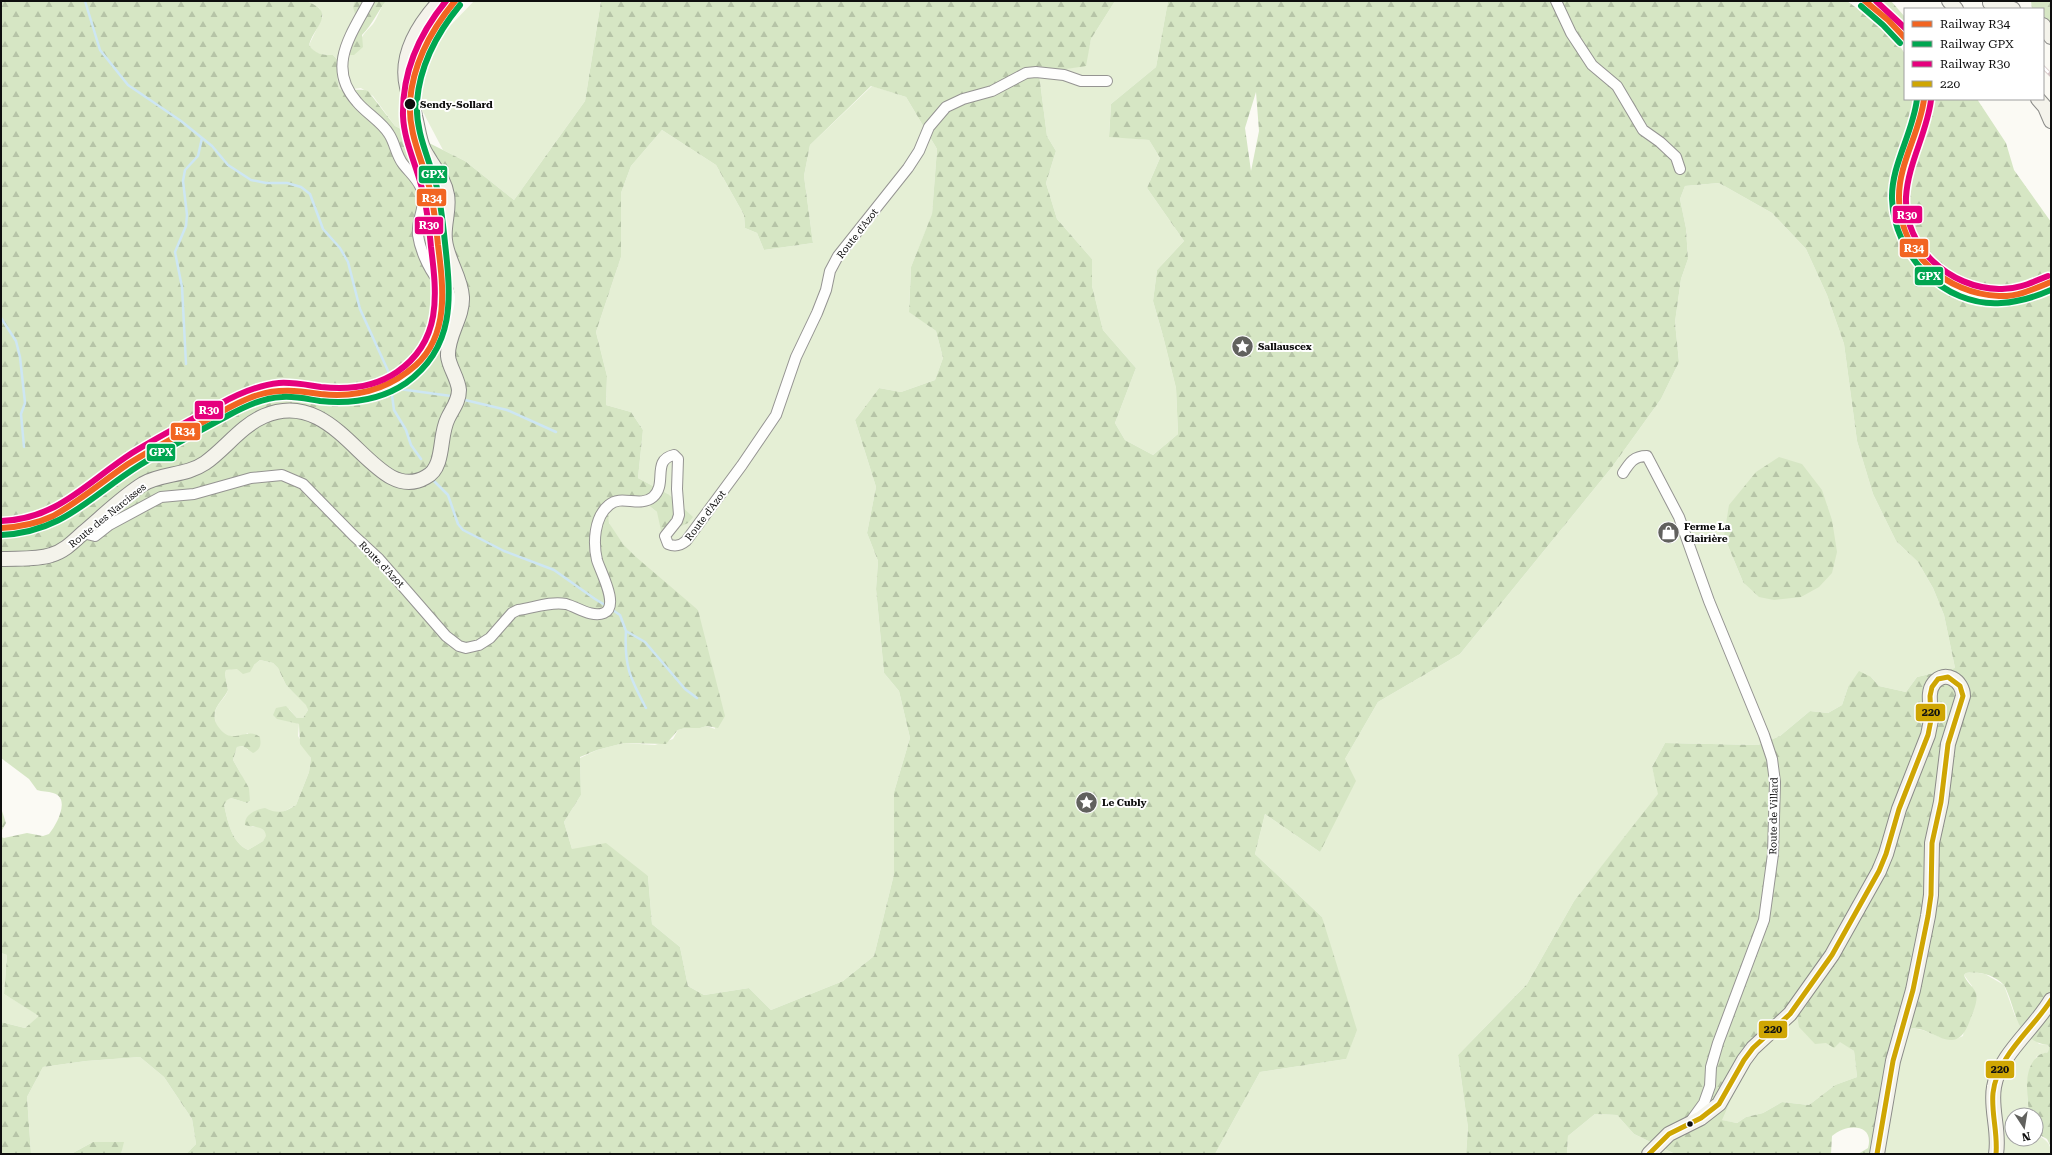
<svg xmlns="http://www.w3.org/2000/svg" width="2052" height="1155" viewBox="0 0 2052 1155" font-family="'Roboto Serif',serif">
<style>
.grass{fill:#e5efd5;fill-rule:evenodd}
.forest{fill:url(#forest-firs);fill-rule:evenodd}
.lines{fill:none;stroke-linecap:round;stroke-linejoin:round}
.stream{stroke:#cde6f3;stroke-width:2.5}
.street-casing{stroke:#959492;stroke-width:12}
.secondary-casing{stroke:#8b8b88;stroke-width:16}
.street{stroke:#fefefd;stroke-width:10}
.secondary{stroke:#f4f3eb;stroke-width:14}
.rail-casing{stroke:#d6c6c7;stroke-width:4}
.rail{stroke:#fff;stroke-width:2.5;stroke-dasharray:8;stroke-linecap:butt}
.bus-1-casing{stroke:#fff;stroke-width:8}
.bus-1{stroke:#cfa603;stroke-width:5}
.rail-1-casing{stroke:#fff;stroke-width:9}
.rail-2-casing{stroke:#fff;stroke-width:9}
.rail-3-casing{stroke:#fff;stroke-width:9}
.rail-1{stroke:#f26522;stroke-width:6}
.rail-2{stroke:#00a651;stroke-width:6}
.rail-3{stroke:#e5007d;stroke-width:6}
.stop-dot{fill:#0e0e0e;stroke:#fff;stroke-width:1.5}
.labels{text-anchor:middle;stroke-width:4;stroke-linejoin:round;paint-order:stroke}
.stop-label{font-size:10px;font-weight:bold;fill:#0e0e0e;stroke:#fff;text-anchor:start}
.street-label{font-size:10px;fill:#0e0e0e;stroke:#fff}
.poi-label{font-size:10px;font-weight:bold;fill:#0e0e0e;stroke:#fff;text-anchor:start}
.line-badge{stroke:#fff;stroke-width:1.5}
.badge-label{font-size:11px;text-anchor:middle;font-weight:bold;fill:#fff}
.pale-badge-label{font-size:11px;text-anchor:middle;font-weight:bold;fill:#111}
</style>
<defs>
<pattern id="forest-firs" width="22" height="20" patternUnits="userSpaceOnUse"><rect width="22" height="20" fill="#d6e6c4"/><path d="M5 1l3.5 6h-7zM16 11l3.5 6h-7z" fill="#b6c4a7"/></pattern>
</defs>
<rect width="100%" height="100%" fill="#fbfaf4"/>
<path class="grass" d="M306,1H355V15L361,40C363,33 368,30 373,24C378,17 380,8 386,1H448C411,46 407,75 407,132L395,126L373,96L361,88L344,90L339,89L337,76L338,60L333,55C322,55 315,55 309,45L323,16L319,8Z
M474,1H601L585,101L514,200L465,161L443,150L414,95L428,62L447,29Z
M1115,1H1168L1156,67L1111,104L1109,136L1149,140L1160,158L1147,188L1184,241L1157,270L1153,301L1163,336L1176,388L1178,434L1153,455L1125,440L1115,423L1136,368L1103,330L1092,286V259L1057,219L1046,183L1056,151L1047,136L1038,66L1060,70L1085,65L1091,39Z
M872,86L906,97L937,149L932,215L911,267L909,311L936,331L943,358L935,380L901,392L879,388L855,420L876,487L867,533L878,561L876,589L884,673L899,691L910,738L894,792V874L874,956L843,981L771,1010L749,988L704,995L688,986L680,947L652,924L648,876L572,849L564,822L581,795L580,758L597,750L624,743L655,745L673,739L678,730L685,728H700L707,726L715,729L698,610C678,594 614,545 609,522C607,516 608,508 607,501L638,497L657,512L668,494L638,478L643,430L631,412L606,405L607,376L596,332L621,257V193L631,166L662,130L716,165L744,215L745,228L757,233L764,250L813,243L804,176L810,145Z
M1719,183L1772,213L1806,249L1827,295L1844,344L1857,441L1873,494L1896,541L1918,562L1933,588L1944,615L1955,668L1917,677L1906,692L1879,686L1871,677L1848,687L1842,705L1828,713L1810,711L1780,736L1758,745L1665,743L1652,767L1659,794L1574,901L1527,984L1458,1055L1468,1128L1466,1154H1215L1260,1072L1346,1059L1322,917L1255,854L1265,814L1320,852L1345,759L1378,702L1460,654L1612,467L1661,399L1679,362L1675,322L1681,279L1688,259L1686,228L1680,199L1685,186ZM1724,536L1774,600L1743,582Z
M260,660L273,663L278,668L286,685L307,705L308,710L303,718H297L289,709L285,721H292L299,724L298,736L311,758L309,772L296,805L281,813H275L251,827H260L266,832V837L263,841L248,850C231,842 228,821 224,805L227,799L231,798L247,803L250,801L241,774L233,760L237,747L244,746L248,750V733C242,736 235,738 229,737C218,734 212,719 216,709C219,702 226,697 228,690L225,674L226,670L254,665Z
M1,953L7,955L4,994L40,1016L25,1028L1,1022Z
M1973,972L1985,974L2004,985L2015,1016L2039,1044L2048,1045L2049,1047L2048,1052L2037,1056C2024,1074 2027,1094 2029,1115H2012V1139H2036V1133C2044,1140 2051,1141 2051,1154H1871L1908,1030C1924,1023 1943,1047 1963,1036L1972,986L1964,975L1966,973Z
M1796,1009L1854,1051L1857,1077L1835,1085L1809,1105L1782,1102L1763,1113L1746,1117L1737,1123L1721,1120L1742,1074L1760,1046Z
M140,1057L164,1077L192,1119L196,1144L186,1154H121L123,1142H93L71,1154L31,1153L27,1097L43,1067L86,1061Z
M1595,1114L1617,1115L1634,1134L1675,1154H1567L1568,1136Z"/>
<path class="forest" d="M1,1H306C338,13 314,26 309,45C315,54 322,55 333,55L338,60L337,76L339,89C349,92 358,88 368,91L395,126L407,132C406,156 422,175 427,199C429,208 428,217 429,226C431,241 436,257 437,272C437,281 438,290 437,299C435,324 416,339 426,364L432,355L446,323L449,283L445,271L438,199L415,136L465,161L514,200L585,101L601,1H1115L1091,39L1086,66L1060,70L1038,66L1047,136L1056,151L1046,183L1057,219L1092,259V286L1103,330L1136,368L1115,423L1125,440L1153,455L1178,434L1176,388L1163,336L1153,301L1157,270L1184,241L1147,188L1160,158L1149,140L1109,137L1111,104L1156,67L1168,1H1847L1892,34L1905,54V99H1977L2006,143L2014,170L2051,222V1147L2047,1139L2036,1133V1115H2029C2028,1098 2022,1070 2037,1057C2039,1054 2045,1053 2048,1052L2049,1047L2048,1045C2014,1040 2017,1009 2004,985C1994,975 1980,971 1966,973L1964,975C1966,982 1973,986 1976,993C1978,1001 1974,1010 1971,1017C1956,1066 1929,1020 1908,1030L1871,1154H1858L1868,1148C1875,1123 1846,1123 1832,1136L1831,1154H1675L1634,1134L1617,1115L1595,1114L1568,1136L1567,1154H1466L1468,1128L1458,1055L1527,984L1574,901L1658,794L1652,767L1665,743L1758,745L1780,736L1810,711L1828,713L1842,705L1848,687L1859,671L1871,677L1879,686L1906,692L1917,677L1955,668L1944,615L1933,588L1918,562L1896,541L1873,494L1857,441L1844,344L1827,295L1806,249L1772,213L1719,183L1685,186L1680,199L1686,228L1688,259L1681,279L1675,322L1679,362L1661,399L1612,467L1460,654L1378,702L1345,759L1356,781L1320,852L1265,814L1255,854L1322,917L1357,1030L1346,1059L1260,1072L1215,1154H186L196,1144L192,1119L164,1077L140,1057L86,1061L43,1067L27,1097L31,1153L33,1154H1V1022L25,1028L39,1016L4,994L7,955L1,953V837L4,838L27,833L43,836L49,834C57,824 71,798 53,793C48,791 42,792 37,790L29,779L1,758V534C54,540 98,494 140,467C159,456 179,447 198,435C218,423 237,402 260,396C284,390 305,398 329,399L328,388L292,385L255,390L158,438L104,470L74,498L55,510L34,520L15,523H1ZM871,86L906,97L937,149L932,214L911,267L909,312L936,331L943,358L935,380L901,392L879,388L855,420L876,487L867,533L878,561L876,589L884,673L899,691L910,738L894,792V874L874,956L843,981L771,1010L749,988L704,995L688,986L680,947L652,924L648,876L606,843L572,849L564,822L581,795L580,757L597,750L624,743L666,744L678,730L685,728H700L707,726L718,728L725,716L698,610L636,557L623,544L609,523L607,501L638,497L657,512L662,535L688,523L693,517L668,494L638,478L643,430L631,412L606,405L607,376L596,332L621,257V193L631,166L662,130L716,165L744,215L745,228L757,233L764,250L813,243L804,176L810,145ZM1256,92L1259,131L1251,171L1245,128ZM260,660L273,663L278,668L286,685L306,705L308,710L303,718H297L286,706L276,708L273,715L277,719L299,724L300,744L311,758L309,772L296,805C283,813 278,814 265,808C256,809 244,815 245,825C254,828 265,825 266,836L263,841L248,850C231,842 228,821 224,805L227,800L231,798L247,803L250,801L249,788L233,760L237,747L243,746L253,753C261,749 261,745 260,737C246,726 234,746 220,729C215,723 214,719 215,712C217,703 225,698 228,690L225,674L226,670L237,669L243,674L250,672L254,665ZM1796,1009L1799,1027L1815,1044L1826,1043L1834,1048L1840,1042L1854,1051L1857,1077L1835,1085L1809,1105L1782,1102L1763,1113L1746,1117L1737,1123L1722,1120L1742,1074L1760,1046Z
M355,1H386C377,12 373,24 362,35L363,47L354,55H350C334,44 348,36 359,27L353,7Z
M1875,1H1891L1905,17V26Z
M2031,1H2051V46L2043,34V9H2032Z
M1779,457L1802,464L1822,490L1832,520L1837,552L1832,573L1819,587L1801,597L1774,600L1759,597L1743,582L1724,536L1729,505L1756,472Z
M1,808L6,823L1,832Z
M93,1142H124L121,1154H71Z"/>
<g class="lines">
<path class="stream" d="M85,1L100,50L128,85L181,121L212,146L228,165L251,180L266,183H287L301,187L310,194L323,229L340,248L348,262L360,309L389,373L394,410L406,430L411,445L421,459
M1,318L16,341L20,357L25,403L21,414L24,447
M186,364L182,287L175,252L186,226L187,215L183,181L185,170L198,156L202,138
M392,388L451,396
M465,400L507,410L556,432
M434,481L448,495L458,524L463,530L504,551L554,570L595,599L605,605
M614,611L620,615L626,631L645,642L685,689L697,698
M626,631C624,666 630,678 646,708"/>
<defs>
<path id="street" d="M369,1C351,35 326,67 357,102C366,113 382,122 389,134C395,143 396,155 403,164C409,172 417,178 421,188C428,204 416,219 418,235C420,249 428,268 437,279C440,283 446,285 448,289C455,303 449,319 451,334
M1556,1L1571,33L1592,65L1617,86L1643,130L1660,142L1676,157L1680,169
M1623,473C1630,462 1634,456 1647,456L1679,517L1709,601L1764,735L1772,759L1775,782L1773,854L1764,920L1718,1043L1711,1067L1710,1086L1704,1103L1691,1121
M83,533L95,536L109,525L161,497L194,494L251,478L282,475L303,484L353,535L379,559L446,636L459,646L466,648L479,645L490,638L512,613L518,610C533,608 550,601 566,604C577,607 592,618 604,613C620,606 600,571 597,560C593,543 594,517 609,505C621,494 640,508 653,497C668,484 651,460 674,455L678,459L677,489L679,515L677,521L665,536L668,544C675,547 680,546 686,541L742,465L776,415L796,357L817,313L826,290L830,271L838,256L908,168L919,151L929,127L946,107L963,99L992,91L1026,73L1036,72L1064,75L1081,81H1107"/>
<path id="secondary" d="M1949,1L1956,9
M1990,3L2013,9
M2043,25L2051,37
M2038,99L2045,107L2051,121
M1,559C17,558 36,560 51,555C65,551 74,541 84,532C103,516 122,497 143,484C162,473 186,476 205,463C225,449 241,426 264,416C341,383 373,508 426,477C432,474 436,468 438,462C443,447 441,432 448,418C453,408 459,401 459,390C458,378 449,367 448,356C447,335 463,318 462,297C461,277 447,260 445,240C443,225 450,209 447,195C444,177 432,166 424,150C419,140 418,127 415,116C413,106 409,97 407,87C399,54 419,24 440,1
M1649,1154L1669,1134L1701,1118L1719,1104L1744,1060L1753,1048L1790,1014L1832,955L1879,871L1886,854L1899,809L1928,735C1929,730 1930,725 1931,720C1932,708 1926,693 1934,683C1945,669 1963,681 1963,696L1948,744L1941,802L1932,843L1931,895L1928,916L1913,990L1893,1061L1877,1154
M1996,1154C2000,1131 1990,1109 1994,1087C1999,1055 2035,1028 2051,1000"/>
</defs>
<use href="#street" class="street-casing"/>
<use href="#secondary" class="secondary-casing"/>
<use href="#street" class="street"/>
<use href="#secondary" class="secondary"/>
<defs>
<path id="rail" d="M2043,67L2051,75"/>
</defs>
<use href="#rail" class="rail-casing"/>
<use href="#rail" class="rail"/>
<defs>
<path id="bus-1" d="M1649,1154L1669,1134L1701,1118L1719,1104L1744,1060L1753,1048L1790,1014L1832,955L1879,871L1886,854L1899,809L1928,735L1931,720L1930,696L1932,687L1938,679L1948,677L1960,686L1963,696L1948,744L1941,802L1932,843L1931,895L1928,916L1913,990L1893,1061L1877,1154
M1996,1154C1998,1133 1991,1113 1993,1093C1997,1056 2032,1030 2051,1000"/>
</defs>
<use href="#bus-1" class="bus-1-casing"/>
<use href="#bus-1" class="bus-1"/>
<defs>
<path id="rail-1" d="M1865,1L1888,20L1905,38
M1924,99C1920,133 1898,164 1899,199C1900,253 1946,294 1999,296C2017,297 2034,289 2051,282
M1,528C20,527 36,524 53,516C80,501 103,481 128,464C152,449 177,436 201,423C220,413 238,401 258,395C280,388 299,391 321,394C357,398 389,389 416,365C450,334 443,285 438,245C436,225 434,205 429,186C421,157 408,132 410,101C413,63 431,30 455,1"/>
<path id="rail-2" d="M1861,6L1883,25L1900,43
M1917,99C1913,133 1891,165 1892,199C1894,255 1944,307 2001,303C2020,302 2035,297 2051,290
M1,535C64,532 90,496 140,465C169,447 199,431 229,415C246,406 263,398 282,397C295,396 307,399 320,401C350,404 381,400 406,383C456,347 451,297 445,243C443,223 441,203 436,184C428,156 415,131 417,101C420,64 437,33 460,5"/>
<path id="rail-3" d="M1876,1L1905,28
M1931,100C1927,133 1908,163 1906,197C1904,248 1950,288 1999,289C2017,290 2033,282 2048,276
M1,521C58,519 87,482 132,453C161,435 191,420 220,404C238,394 258,385 279,383C293,382 307,385 321,387C347,390 375,387 397,372C442,341 437,295 431,247C429,226 427,205 421,185C415,162 404,140 403,116C402,73 419,34 446,1"/>
</defs>
<use href="#rail-1" class="rail-1-casing"/>
<use href="#rail-2" class="rail-2-casing"/>
<use href="#rail-3" class="rail-3-casing"/>
<use href="#rail-1" class="rail-1"/>
<use href="#rail-2" class="rail-2"/>
<use href="#rail-3" class="rail-3"/>
</g>
<defs>
<symbol id="sight-disc" viewBox="-11 -11 22 22"><circle r="9.5" fill="#61615e" stroke="#fff"/><path d="M0-6L1.8-2.2L6-1.7L2.9 1.2L3.7 5.4L0 3.3L-3.7 5.4L-2.9 1.2L-6-1.7L-1.8-2.2Z" fill="#fff"/></symbol>
<symbol id="shop-disc" viewBox="-11 -11 22 22"><circle r="9.5" fill="#61615e" stroke="#fff"/><path d="M-5-2.5h2.3a2.7 3.5 0 0 1 5.4 0H5L5.5 6h-11ZM-1.5-2.5h3a1.5 2.3 0 0 0-3 0Z" fill="#fff"/></symbol>
</defs>
<g fill-rule="evenodd">
<use href="#sight-disc" x="1230" y="334" width="25" height="25"/>
<use href="#shop-disc" x="1656" y="520" width="25" height="25"/>
<use href="#sight-disc" x="1074" y="790" width="25" height="25"/>
</g>
<g class="stop-dot">
<circle cx="410" cy="104" r="6"/>
<circle cx="1690" cy="1124" r="3.5"/>
</g>
<g class="labels">
<g class="stop-label">
<text x="420" y="108">Sendy-Sollard</text>
</g>
<g class="street-label">
<text transform="translate(857 233) rotate(-52)" y="4">Route d'Azot</text>
<text transform="translate(107 515) rotate(-39)" y="4">Route des Narcisses</text>
<text transform="translate(705 515) rotate(-53)" y="4">Route d'Azot</text>
<text transform="translate(382 564) rotate(46)" y="4">Route d'Azot</text>
<text transform="translate(1773 816) rotate(-89)" y="4">Route de Villard</text>
</g>
<g class="poi-label">
<text x="1258" y="350">Sallauscex</text>
<text x="1684" y="530">Ferme La<tspan x="1684" dy="12">Clairière</tspan></text>
<text x="1102" y="806">Le Cubly</text>
</g>
</g>
<g class="line-badge">
<rect x="418" y="165" width="30" height="19" rx="4" fill="#00a651"/>
<rect x="416" y="188" width="31" height="19" rx="4" fill="#f26522"/>
<rect x="1892" y="205" width="31" height="19" rx="4" fill="#e5007d"/>
<rect x="414" y="216" width="30" height="19" rx="4" fill="#e5007d"/>
<rect x="1899" y="238" width="30" height="20" rx="4" fill="#f26522"/>
<rect x="1914" y="266" width="30" height="20" rx="4" fill="#00a651"/>
<rect x="194" y="400" width="30" height="20" rx="4" fill="#e5007d"/>
<rect x="170" y="422" width="31" height="19" rx="4" fill="#f26522"/>
<rect x="146" y="443" width="30" height="19" rx="4" fill="#00a651"/>
<rect x="1915" y="703" width="31" height="19" rx="4" fill="#cfa603"/>
<rect x="1758" y="1020" width="30" height="19" rx="4" fill="#cfa603"/>
<rect x="1985" y="1060" width="30" height="19" rx="4" fill="#cfa603"/>
</g>
<g class="badge-label">
<text x="433" y="178">GPX</text>
<text x="432" y="202">R34</text>
<text x="1907" y="219">R30</text>
<text x="429" y="229">R30</text>
<text x="1914" y="252">R34</text>
<text x="1929" y="280">GPX</text>
<text x="209" y="414">R30</text>
<text x="185" y="435">R34</text>
<text x="161" y="456">GPX</text>
</g>
<g class="pale-badge-label">
<text x="1931" y="716">220</text>
<text x="1773" y="1033">220</text>
<text x="2000" y="1073">220</text>
</g>
<rect width="2052" height="1155" fill="none" stroke="#0e0e0e" stroke-width="4"/>
<rect x="1904" y="8" width="140" height="92" fill="#ffffff" stroke="#9f9f9f"/>
<rect x="1912" y="21" width="20" height="6" fill="#f26522" stroke="#9f9f9f"/>
<text x="1940" y="28" font-size="12" fill="#0e0e0e">Railway R34</text>
<rect x="1912" y="41" width="20" height="6" fill="#00a651" stroke="#9f9f9f"/>
<text x="1940" y="48" font-size="12" fill="#0e0e0e">Railway GPX</text>
<rect x="1912" y="61" width="20" height="6" fill="#e5007d" stroke="#9f9f9f"/>
<text x="1940" y="68" font-size="12" fill="#0e0e0e">Railway R30</text>
<rect x="1912" y="81" width="20" height="6" fill="#cfa603" stroke="#9f9f9f"/>
<text x="1940" y="88" font-size="12" fill="#0e0e0e">220</text>
<g transform="translate(2024 1127) rotate(168)"><circle r="19" fill="#ffffff" stroke="#9f9f9f"/>
<path d="M0-3L7 15L0 10L-7 15Z" fill="#61615e"/>
<text y="-6" font-size="11" font-weight="bold" text-anchor="middle" fill="#0e0e0e">N</text>
</g>
</svg>
